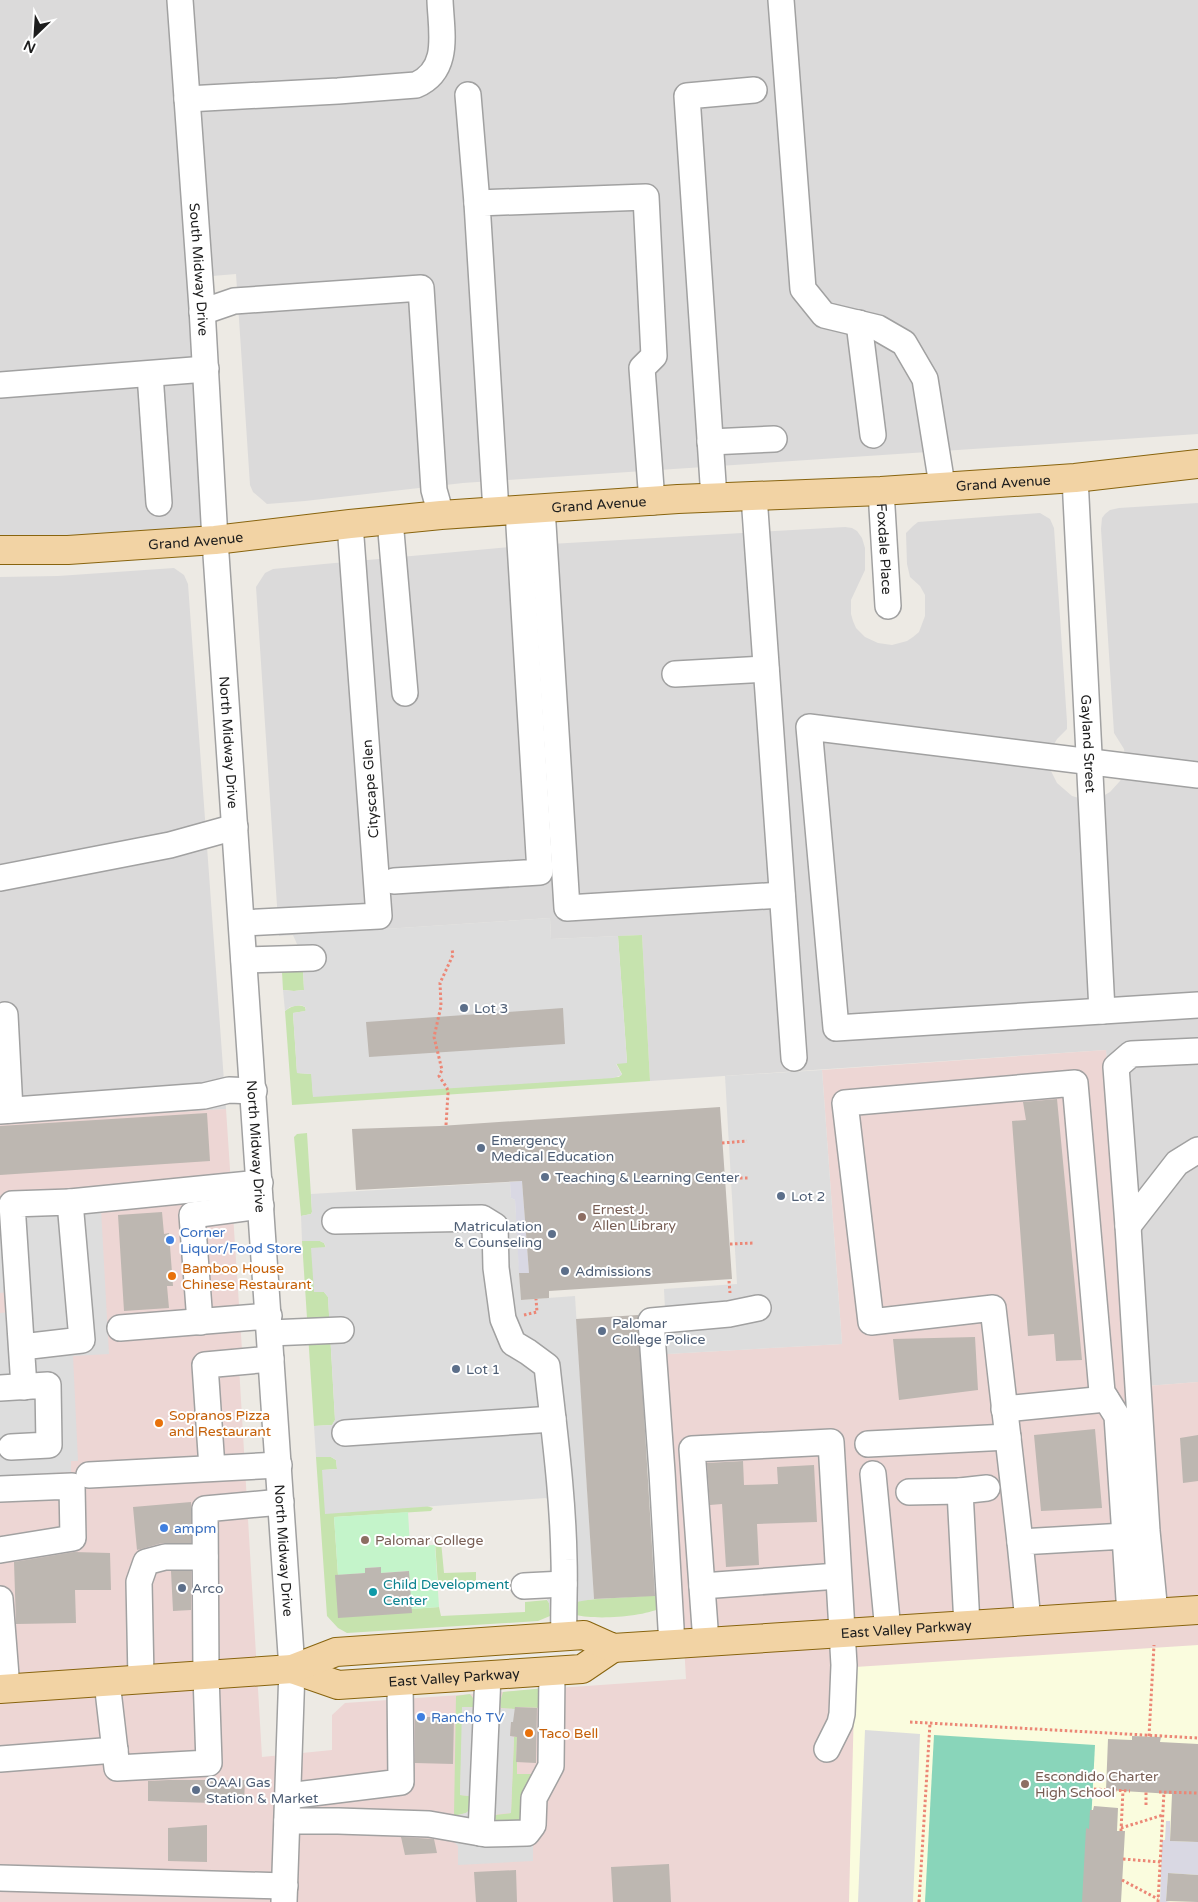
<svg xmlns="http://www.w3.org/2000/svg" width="1198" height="1902" viewBox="0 0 1198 1902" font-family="'Varela Round',sans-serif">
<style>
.residential{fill:#dbdada}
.commercial{fill:#edd6d4}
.education{fill:#fafcde}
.grass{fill:#c6e3ae}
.park{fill:#c4f4ca}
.pitch{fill:#89d5ba}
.parking{fill:#ddd}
.plaza{fill:#d9d8e3}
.building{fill:#bdb7b1}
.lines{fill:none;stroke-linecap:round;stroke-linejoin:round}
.minor-casing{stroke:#a1a1a1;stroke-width:28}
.major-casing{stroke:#88640e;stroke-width:30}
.path{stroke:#ec8776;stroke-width:3;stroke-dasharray:2.5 2.5;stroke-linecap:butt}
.minor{stroke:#fff;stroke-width:25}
.major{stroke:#f2d3a4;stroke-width:28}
.service-dot{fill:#5c6f8a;stroke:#fff;stroke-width:2}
.education-dot{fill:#8d6e63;stroke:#fff;stroke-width:2}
.shop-dot{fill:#3f7fe0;stroke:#fff;stroke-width:2}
.food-dot{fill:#e8710a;stroke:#fff;stroke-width:2}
.culture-dot{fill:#0f9aa8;stroke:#fff;stroke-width:2}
.labels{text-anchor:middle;stroke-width:4;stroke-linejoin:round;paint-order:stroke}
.street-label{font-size:14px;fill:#1d1d1d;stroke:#fff}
.service-label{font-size:14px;fill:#4e5e75;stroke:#fff;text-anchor:start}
.education-label{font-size:14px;fill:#785e54;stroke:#fff;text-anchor:start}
.shop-label{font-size:14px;fill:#366cbe;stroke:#fff;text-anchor:start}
.food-label{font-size:14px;fill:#c56008;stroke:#fff;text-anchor:start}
.culture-label{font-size:14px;fill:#0d838f;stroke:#fff;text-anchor:start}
</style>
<rect width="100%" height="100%" fill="#edeae4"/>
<path class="residential" d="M0,0H1198V434L463,483L305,501L267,504L253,492L250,485L236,274L200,277L215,540L0,550Z
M1198,503V1382L1147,1386L1141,1572L1106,1050L650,1081L642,935L551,939L550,918L279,936L256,587L265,573L273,569L324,564L533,545L845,527L852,528L857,531L862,538L865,548V570L851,600V614L853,621L856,628L865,637L878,643L892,645L907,641L913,637L919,632L925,616V595L920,586L910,577L907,564L906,533L913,526L918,522L1040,513L1050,519L1054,528L1067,722V729L1057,739L1053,746L1050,763L1051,771L1057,783L1072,796L1079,798L1103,796L1110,792L1120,781L1124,773L1125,757L1124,749L1114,733L1101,529L1102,518L1105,514L1110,510L1119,508Z
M174,568L184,575L188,584L226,1109L0,1123V577L58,576Z"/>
<path class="commercial" d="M1106,1050L1144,1614L1147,1386L1198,1382V1902H0V1123L226,1109L243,1365L239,1366L262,1757L332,1750V1715L345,1703L686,1679L667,1354L842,1344L822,1070Z"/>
<path class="education" d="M1198,1645V1902H849L855,1667Z"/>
<path class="grass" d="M642,935L650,1081L292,1105L285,1011C291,1006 298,1004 305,1007L306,1011L293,1013L297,1073L312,1074L313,1096L619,1077L622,1074L616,1063L627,1062L618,936Z
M290,968L303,969L304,990L294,991L283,990L282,972Z
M307,1133L312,1212L311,1214L301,1216L294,1137L297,1134Z
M302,1241H320L324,1243L326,1248H312L324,1292L328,1297L335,1420L332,1425L314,1426Z
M316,1457H331L336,1460L337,1469L322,1470L433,1508L431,1511L334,1517L338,1575H335L411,1609L439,1607L441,1616L525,1612V1602L547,1600L549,1603L550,1616L538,1621L347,1633L338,1628L327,1616Z
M441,1541L444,1573L476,1572V1582L438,1585L435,1542Z
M661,1595V1608C642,1617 596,1620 576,1615V1602L582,1600Z
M545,1688L546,1708L515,1707V1709L501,1708L500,1702L503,1692Z
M470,1694L473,1698L474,1707H463L460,1795L469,1796L472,1799L471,1809L466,1813L454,1816L456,1696Z
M514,1737H517L516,1762H517V1774H540L521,1823H499L495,1819V1815L511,1813Z"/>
<path class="park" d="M408,1512L410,1546L435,1545L439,1607L411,1609L408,1571L381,1573V1567L365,1568V1573L338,1575L334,1517Z"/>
<path class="pitch" d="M934,1735L1095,1745L1087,1902H925Z"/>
<path class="parking" d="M550,918L551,939L618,936L627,1063L616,1064L622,1075L613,1078L313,1097L311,1074L297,1073L293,1013L305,1011L306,1009L305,1007L301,1005L290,1007L285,1011L283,990L294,991L304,990L303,969L290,968L282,972L280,950L300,951L293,935Z
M822,1070L842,1344L667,1354L664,1289L737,1284L725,1076Z
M510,1182L511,1198L515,1200L521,1300L575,1296L594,1599L576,1602V1615L550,1616L549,1603L547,1600L550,1566L551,1529L549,1501L546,1498L325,1514L322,1470L337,1469L336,1460L331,1457H316L314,1426L332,1425L335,1420L328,1297L324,1292H314L311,1248L326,1247L324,1243L320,1241H302L301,1216L311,1214L312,1212L311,1194Z
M101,1209L109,1354L73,1356L78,1461H71V1472L0,1476V1313L11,1312L10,1292L0,1293V1215Z
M462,1707L515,1709L514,1722H511L510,1736L514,1737L511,1813L498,1814L495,1815V1819L499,1823H521L533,1846V1861L458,1865V1846L454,1842V1816L466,1813L471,1809L472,1799L469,1796L460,1795Z
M865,1730L920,1734L913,1902H858Z"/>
<path class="plaza" d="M522,1181L529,1273H519L515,1200L511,1198L510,1182Z
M1166,1821H1170V1841L1198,1842V1875L1168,1873L1166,1901L1170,1902H1160L1162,1840H1165Z"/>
<path class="building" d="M563,1008L565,1044L369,1057L366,1022Z
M1057,1099L1082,1360L1056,1361L1054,1334L1028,1336L1012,1121L1026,1120L1023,1102Z
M720,1107L732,1279L549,1291V1298L521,1300L519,1273H529L522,1181L356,1190L352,1129L440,1126Z
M207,1113L210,1161L0,1175V1126Z
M162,1212L164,1234L169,1233L173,1286H167L169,1308L124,1311L118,1215Z
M638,1315L655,1596L594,1599L576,1319Z
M975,1337L978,1390L899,1400L893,1339Z
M1095,1429L1102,1508L1041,1511L1034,1435Z
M1198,1435V1481L1183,1483L1180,1438Z
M743,1461L744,1485L778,1484L777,1467L814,1465L817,1522L757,1524L759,1565L726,1567L722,1504L710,1505L707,1463Z
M191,1502V1543H162L137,1550L133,1507Z
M74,1552L110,1553L111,1590H75L76,1623L16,1624L14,1562Z
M381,1567V1573L409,1571L412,1613L338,1618L335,1575L365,1573V1568Z
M171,1571H191V1610L173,1611Z
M515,1707L537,1708L536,1763L516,1762L517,1737L510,1736L511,1722H513Z
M415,1717H454L453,1764L415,1763Z
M1132,1736L1161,1737L1160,1742L1198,1744V1842L1170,1841L1172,1794L1106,1790L1108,1739L1132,1740Z
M169,1780H245L244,1804L148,1801V1781Z
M1094,1806L1118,1808L1117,1831H1125L1121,1902H1082L1086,1828L1089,1829L1090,1810H1093Z
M207,1825V1862L168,1861V1828Z
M401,1837L434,1839L437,1853L405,1855Z
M669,1864L671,1902H613L611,1867Z
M516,1870L517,1902H476L474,1872Z
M1168,1873L1198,1875V1902L1166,1901Z"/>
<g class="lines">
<defs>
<g id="minor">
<path id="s1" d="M180,0L202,308L215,540L292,1669L284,1902"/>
<path d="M781,0L803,289L824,315L878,328L904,343L925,379L942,485"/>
<path d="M468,95L477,203"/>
<path d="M187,99L338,91L416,85C451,70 441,31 440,0"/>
<path d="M202,312L234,301L421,288L434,490L441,515"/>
<path d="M859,323L873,435"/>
<path d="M150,374L159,503"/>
<path d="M0,385L206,369"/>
<path d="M710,442L774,439"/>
<path id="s2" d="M1075,478L1102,1011"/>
<path id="s3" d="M881,491L888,606"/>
<path d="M754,496L794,1058"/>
<path d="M714,498L687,96L754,90"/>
<path d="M542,508L567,908L782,895"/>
<path d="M496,511L477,203L646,197L654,356L642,368L652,502"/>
<path d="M390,520L405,693"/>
<path d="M675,674L766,669"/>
<path d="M1198,775L809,727L836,1028L1198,1005"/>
<path d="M0,878L170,845L235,827"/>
<path d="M394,881L540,872L518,510"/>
<path d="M242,923L379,916L350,524"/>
<path d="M244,960L313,958"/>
<path d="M5,1015L10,1110"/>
<path d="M0,1111L204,1096L229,1090L254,1091"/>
<path d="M70,1202L260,1183"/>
<path d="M335,1221L482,1218L495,1226L496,1268L503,1319L513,1343L528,1352L547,1366C554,1430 563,1495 564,1560C565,1586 563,1611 564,1636"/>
<path d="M1128,1226L1177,1163L1198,1150"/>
<path d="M200,1322L192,1215L261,1206"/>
<path d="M120,1328L269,1316"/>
<path d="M270,1333L341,1330"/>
<path d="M22,1347L82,1340L70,1202L12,1204L24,1387"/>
<path d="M0,1388L48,1385L49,1445L11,1447"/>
<path d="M1004,1409L1106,1399"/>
<path d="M345,1433L553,1419"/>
<path d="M868,1444L1008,1437"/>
<path d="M212,1468L205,1365L271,1359"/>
<path d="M873,1474L888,1631"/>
<path d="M89,1475L279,1465"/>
<path d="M0,1489L72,1486L73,1538L0,1550"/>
<path d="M909,1492L960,1491"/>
<path d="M1020,1542L993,1308L871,1322L845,1103L1075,1083L1102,1392L1117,1416L1125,1536"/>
<path d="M524,1586L564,1584"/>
<path d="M702,1586L838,1576"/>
<path d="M0,1599L7,1689"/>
<path d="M1155,1613L1147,1531L1128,1226L1116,1067L1131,1054L1198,1051"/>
<path d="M1028,1621L1020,1542L1125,1536L1130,1615"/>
<path d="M967,1625L960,1491L987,1488"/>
<path d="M706,1642L692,1449L831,1442L844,1665L842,1714L840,1723L827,1749"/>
<path d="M672,1645L662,1472L651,1321L729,1314L758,1308"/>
<path d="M141,1679L139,1582L146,1562L165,1557H205"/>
<path d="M107,1682L117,1768L209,1763L206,1675L205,1509L281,1502"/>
<path d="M0,1759L115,1750"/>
<path d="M288,1796L401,1782L400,1681"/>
<path d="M287,1821H338L429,1824L486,1834L527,1833L533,1825L534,1798L551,1766L552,1671"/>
<path d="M481,1833L488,1675"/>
<path d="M0,1878L285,1886"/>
</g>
<g id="major">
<path id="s4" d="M0,550H68L215,540L350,524L441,515L678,499L881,491L1075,478L1198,464"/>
<path id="s5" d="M292,1669L338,1685L582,1669L613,1648"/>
<path id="s6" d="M0,1689L292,1669L336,1652L584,1635L613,1648L1198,1610"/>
</g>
</defs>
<use href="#minor" class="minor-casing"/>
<use href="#major" class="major-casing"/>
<path class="path" d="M446,1125L448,1093L447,1088L439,1076L442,1070L434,1037L441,1006L440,983L453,955L452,949
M722,1143L747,1141
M725,1178H749
M730,1244L754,1243
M729,1281L730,1293
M524,1315L537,1312L536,1299
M910,1722L1198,1738
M1149,1736L1154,1645
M1094,1789L1130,1791
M1159,1792L1198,1793
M1146,1805V1792
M1121,1828L1163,1815
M1121,1831L1123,1790
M1123,1859L1160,1862
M1122,1880L1158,1899
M919,1902L930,1723
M1158,1902L1164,1792"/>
<use href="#minor" class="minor"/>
<use href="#major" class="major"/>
</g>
<g class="service-dot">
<circle cx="464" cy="1008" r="5"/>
<circle cx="481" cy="1148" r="5"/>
<circle cx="545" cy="1177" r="5"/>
<circle cx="781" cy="1196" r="5"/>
<circle cx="552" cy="1234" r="5"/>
<circle cx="565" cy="1271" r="5"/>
<circle cx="602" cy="1331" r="5"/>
<circle cx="456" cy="1369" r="5"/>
<circle cx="182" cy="1588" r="5"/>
<circle cx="196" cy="1790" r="5"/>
</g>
<g class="education-dot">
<circle cx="582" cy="1217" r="5"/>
<circle cx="365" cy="1540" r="5"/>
<circle cx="1025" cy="1784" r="5"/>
</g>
<g class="shop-dot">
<circle cx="170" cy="1240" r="5"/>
<circle cx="164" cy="1528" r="5"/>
<circle cx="421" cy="1717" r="5"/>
</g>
<g class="food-dot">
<circle cx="172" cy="1276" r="5"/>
<circle cx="159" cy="1423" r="5"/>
<circle cx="529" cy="1733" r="5"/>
</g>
<circle class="culture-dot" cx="373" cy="1592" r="5"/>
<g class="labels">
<g class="street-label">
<text dy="5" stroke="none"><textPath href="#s1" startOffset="270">South Midway Drive</textPath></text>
<text dy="5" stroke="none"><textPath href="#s4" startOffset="1006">Grand Avenue</textPath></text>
<text dy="5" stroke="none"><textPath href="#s4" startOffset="601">Grand Avenue</textPath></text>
<text dy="5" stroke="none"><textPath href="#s4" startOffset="196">Grand Avenue</textPath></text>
<text dy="5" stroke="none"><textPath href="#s3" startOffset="58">Foxdale Place</textPath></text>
<text dy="5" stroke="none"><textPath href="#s1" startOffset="744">North Midway Drive</textPath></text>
<text dy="5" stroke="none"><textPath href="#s2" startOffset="266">Gayland Street</textPath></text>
<text transform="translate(370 789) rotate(-94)" y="5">Cityscape Glen</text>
<text dy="5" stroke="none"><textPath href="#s1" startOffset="1149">North Midway Drive</textPath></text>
<text dy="5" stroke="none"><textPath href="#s1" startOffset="1554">North Midway Drive</textPath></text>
<text dy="5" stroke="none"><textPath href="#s6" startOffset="914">East Valley Parkway</textPath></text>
<text dy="5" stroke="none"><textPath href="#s5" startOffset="165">East Valley Parkway</textPath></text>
</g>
<g class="service-label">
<text x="474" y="1013">Lot 3</text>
<text x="491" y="1145">Emergency<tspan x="491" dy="16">Medical Education</tspan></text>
<text x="555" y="1182">Teaching &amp; Learning Center</text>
<text x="791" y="1201">Lot 2</text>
<text x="542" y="1231" text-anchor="end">Matriculation<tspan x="542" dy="16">&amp; Counseling</tspan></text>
<text x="575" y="1276">Admissions</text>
<text x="612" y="1328">Palomar<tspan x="612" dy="16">College Police</tspan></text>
<text x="466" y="1374">Lot 1</text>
<text x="192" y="1593">Arco</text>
<text x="206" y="1787">OAAI Gas<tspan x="206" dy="16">Station &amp; Market</tspan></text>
</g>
<g class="education-label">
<text x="592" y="1214">Ernest J.<tspan x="592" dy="16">Allen Library</tspan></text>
<text x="375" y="1545">Palomar College</text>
<text x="1035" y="1781">Escondido Charter<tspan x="1035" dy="16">High School</tspan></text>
</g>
<g class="shop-label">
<text x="180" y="1237">Corner<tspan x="180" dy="16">Liquor/Food Store</tspan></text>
<text x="174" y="1533">ampm</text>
<text x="431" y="1722">Rancho TV</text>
</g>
<g class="food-label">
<text x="182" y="1273">Bamboo House<tspan x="182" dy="16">Chinese Restaurant</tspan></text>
<text x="169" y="1420">Sopranos Pizza<tspan x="169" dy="16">and Restaurant</tspan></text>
<text x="539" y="1738">Taco Bell</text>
</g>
<g class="culture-label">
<text x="383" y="1589">Child Development<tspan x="383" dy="16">Center</tspan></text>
</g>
</g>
<g transform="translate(35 35) rotate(205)" stroke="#ffffff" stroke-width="4" paint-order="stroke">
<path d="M0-4L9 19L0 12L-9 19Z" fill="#1d1d1d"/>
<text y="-8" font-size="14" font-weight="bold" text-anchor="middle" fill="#1d1d1d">N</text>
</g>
</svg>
